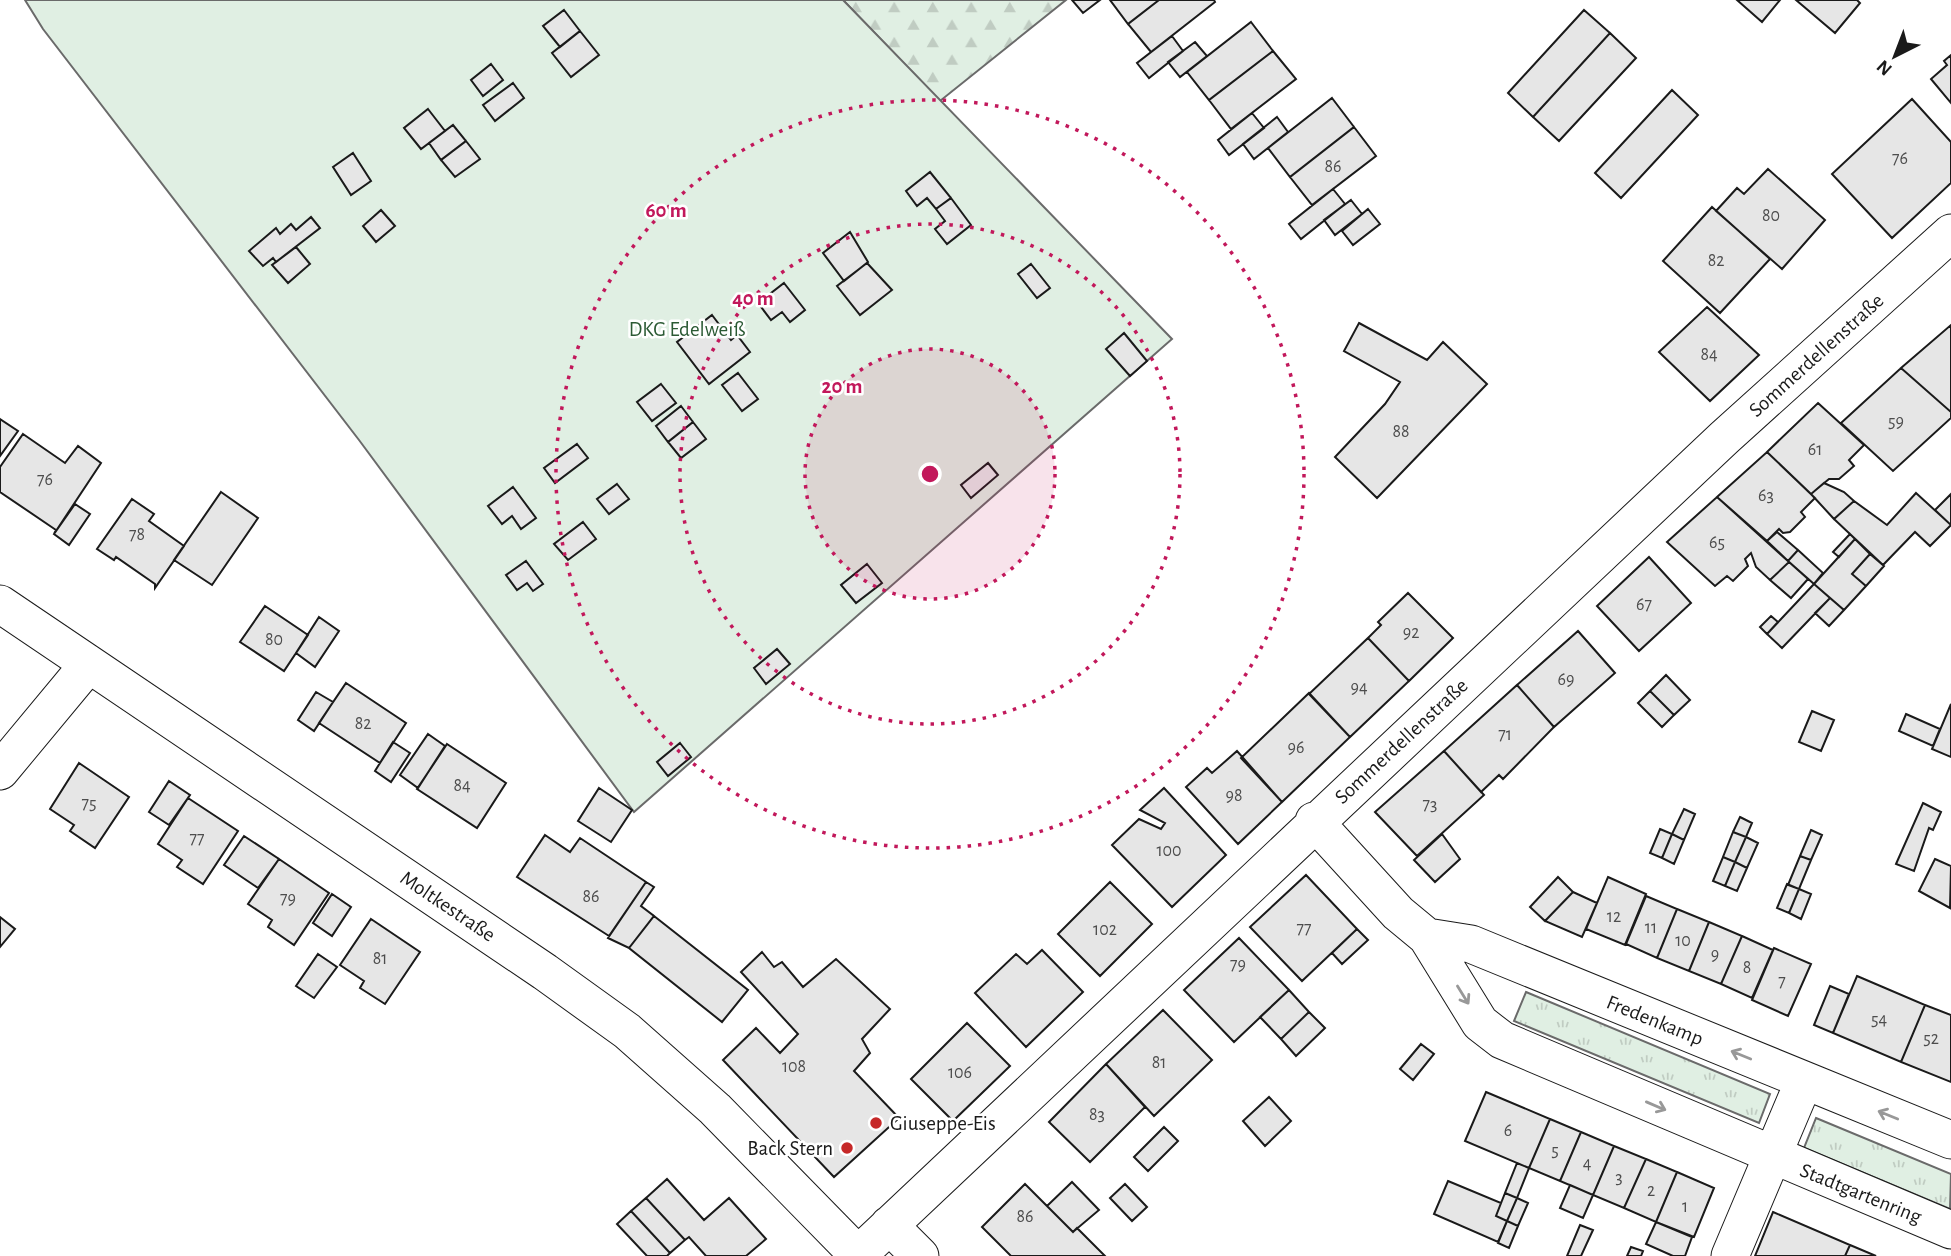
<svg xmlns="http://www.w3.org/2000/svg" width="1951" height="1256" viewBox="0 0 1951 1256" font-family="'Alegreya Sans',sans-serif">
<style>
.grass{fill:url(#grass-tufts);stroke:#6a6a6a;stroke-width:2}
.forest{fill:url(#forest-firs);stroke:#6a6a6a;stroke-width:2}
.garden{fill:#e0efe3;stroke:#6a6a6a;stroke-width:2}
.building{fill:#e6e6e6;stroke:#1a1a1a;stroke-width:2}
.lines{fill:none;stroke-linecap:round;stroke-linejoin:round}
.street-casing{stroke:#1a1a1a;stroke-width:39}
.street{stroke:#fff;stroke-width:37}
.oneway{stroke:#989898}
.ring{fill:none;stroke:#c2185b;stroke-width:3.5;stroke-dasharray:3.5 7}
.poi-dot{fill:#c62828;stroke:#fff;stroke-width:2.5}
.labels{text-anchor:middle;stroke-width:5;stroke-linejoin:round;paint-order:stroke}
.number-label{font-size:18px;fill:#4d4d4d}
.park-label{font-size:21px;fill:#2b5a34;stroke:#fff}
.street-label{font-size:21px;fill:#1a1a1a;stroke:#fff}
.poi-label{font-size:21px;fill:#1a1a1a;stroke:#fff;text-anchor:start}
.centre{fill:#c2185b;stroke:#fff;stroke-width:3.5}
.ring-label{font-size:21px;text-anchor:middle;font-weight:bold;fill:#c2185b;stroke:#fff;stroke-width:5;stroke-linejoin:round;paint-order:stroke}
</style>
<defs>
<pattern id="grass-tufts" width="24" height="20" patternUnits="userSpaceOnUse" patternTransform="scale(1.75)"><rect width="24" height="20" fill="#e0efe3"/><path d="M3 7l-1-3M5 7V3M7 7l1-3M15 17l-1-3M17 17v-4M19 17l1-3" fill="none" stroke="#c0ccc2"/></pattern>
<pattern id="forest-firs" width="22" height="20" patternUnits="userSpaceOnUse" patternTransform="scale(1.75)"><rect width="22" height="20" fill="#e0efe3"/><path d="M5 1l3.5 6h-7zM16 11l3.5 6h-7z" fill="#c0ccc2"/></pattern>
</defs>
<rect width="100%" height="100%" fill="#fff"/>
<path class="grass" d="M1526,992L1770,1094L1759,1123L1514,1021Z
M1816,1118L1951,1174L1950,1209L1804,1148Z"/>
<path class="forest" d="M843,0H1066L940,101Z"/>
<path class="garden" d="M25,0H843L1172,339L634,812L359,440L43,29Z"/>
<path class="building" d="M1072,0H1100L1083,13Z
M1110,0H1159L1128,24Z
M1159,0H1214L1215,2L1151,52L1128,24Z
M1737,0H1780L1762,22Z
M1796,0H1857L1860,3L1835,33Z
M564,10L580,31L560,47L543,26Z
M1584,10L1610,33L1533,117L1508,93Z
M1251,22L1273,51L1209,100L1187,72Z
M580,31L599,55L571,77L552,53Z
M1610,33L1636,58L1559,141L1533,117Z
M1172,36L1183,51L1149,78L1137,63Z
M1195,42L1207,56L1180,77L1168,62Z
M1273,51L1296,79L1231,129L1209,100Z
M1951,55V103L1931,79L1947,65L1944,61Z
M491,64L503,80L483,96L471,80Z
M513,83L524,98L495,121L483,105Z
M1672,90L1698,115L1621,198L1595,173Z
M1332,98L1354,127L1290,177L1268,148Z
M1912,99L1951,142V183L1892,238L1832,174Z
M428,109L445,131L421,149L404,128Z
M1252,113L1264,128L1229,155L1218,140Z
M1277,117L1288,132L1254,159L1243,144Z
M453,125L466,141L441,160L429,143Z
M1354,127L1376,156L1312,205L1290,177Z
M466,141L480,159L455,177L441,160Z
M353,153L371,181L351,195L333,167Z
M1768,169L1825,220L1782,269L1716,211L1737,188L1744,194Z
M930,172L951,198L936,209L927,198L917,206L906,191Z
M1333,189L1345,204L1301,239L1289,224Z
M951,198L971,225L947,244L935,229L945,221L936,209Z
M1351,200L1362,214L1335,235L1324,220Z
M1712,207L1770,259L1720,313L1663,261Z
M1368,209L1380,224L1353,245L1342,231Z
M381,210L395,226L376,242L363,226Z
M311,217L320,228L276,262L273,258L263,266L249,251L276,228L280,234L291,224L296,230Z
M850,232L868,262L844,281L823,253Z
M296,247L310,264L288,283L272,265Z
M867,263L892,290L860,315L837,286Z
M1031,264L1050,288L1037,298L1018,274Z
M784,283L805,310L790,322L782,312L771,320L758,303Z
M1707,307L1759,355L1710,401L1659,352Z
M712,315L731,340L737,335L750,352L709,384L677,342Z
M1359,323L1427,360L1443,342L1487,384L1377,498L1335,457L1385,404L1400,382L1344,351Z
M1951,325V412L1901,368Z
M1124,333L1147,361L1130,376L1106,349Z
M1901,368L1951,412V418L1893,471L1841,423Z
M738,373L758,399L742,411L722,385Z
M661,384L676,403L652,421L637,402Z
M1818,403L1864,445L1849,460L1854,466L1839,479H1829L1811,494L1767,452Z
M681,406L693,422L668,442L656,426Z
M0,419L18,431L0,456Z
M693,422L706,439L681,458L668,442Z
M23,434L65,463L78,446L101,463L54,534L56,530L0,492V467Z
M577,444L588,458L555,483L544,468Z
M1767,452L1815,498L1801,512L1805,517L1790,532L1783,533L1779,529L1767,541L1717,497Z
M988,463L998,475L971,498L961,485Z
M1824,483L1844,492L1854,501L1834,519L1811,494Z
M617,484L629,499L609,514L597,499Z
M513,487L536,518L521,529L512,516L502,524L488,506Z
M221,492L258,518L212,585L174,560Z
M1916,493L1951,525L1930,546L1915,532L1883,565L1834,519L1854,501L1887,525Z
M1951,494V525L1935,510Z
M1717,497L1789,562L1770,580L1756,567L1751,553L1745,559L1748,566L1733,581L1727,576L1715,586L1667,542Z
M132,499L154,514L149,521L184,546L155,588V584L116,557L114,560L97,549Z
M75,504L90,514L69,545L54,534Z
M583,522L596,539L568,560L554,544Z
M1777,532L1798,550L1788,561L1767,541Z
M1850,534L1855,539L1839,557L1833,552Z
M1855,539L1870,554L1852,574L1866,586L1844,610L1814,584Z
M1798,550L1823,573L1814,584L1788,561Z
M1870,554L1884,566L1866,586L1852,574Z
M1649,557L1691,603L1639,651L1597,606Z
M526,561L543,584L533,591L527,583L517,590L506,575Z
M1789,562L1808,579L1791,598L1770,580Z
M867,564L882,583L856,603L841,585Z
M1814,584L1830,598L1782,648L1767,634Z
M1408,593L1453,638L1409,681L1368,638L1381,625L1378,622Z
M1830,598L1844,610L1829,626L1815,613Z
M265,606L308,635L284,671L240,642Z
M1771,616L1778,622L1767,634L1760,627Z
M319,617L339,631L315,667L296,653Z
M1578,631L1615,673L1554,727L1517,685Z
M1368,638L1409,681L1350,737L1309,694Z
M777,649L790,664L766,684L754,668Z
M1666,675L1690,700L1674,715L1650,691Z
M346,683L406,723L380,763L319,723Z
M1517,685L1554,727L1503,779L1499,775L1481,792L1444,751Z
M1650,691L1674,715L1662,727L1638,703Z
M316,692L333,702L314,731L298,720Z
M1309,693L1350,737L1282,802L1241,758Z
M1951,704V757L1932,749Z
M1812,711L1834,720L1821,751L1799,742Z
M1906,714L1940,729L1933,746L1899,731Z
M428,734L445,746L418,788L400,775Z
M393,742L410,753L391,782L375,771Z
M680,743L691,757L668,776L657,762Z
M447,744L506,783L477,828L417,789Z
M1237,751L1282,802L1238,844L1186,787L1207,768L1212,773Z
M1444,751L1484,795L1417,856L1375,812Z
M79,763L129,797L95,848L70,831L74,825L50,809Z
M169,781L190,795L169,825L149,812Z
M599,788L632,810L611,842L578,821Z
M1164,788L1226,855L1172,907L1112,845L1139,819L1161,829L1165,823L1140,810Z
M188,798L238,831L203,884L177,867L182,860L158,844Z
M1923,803L1941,812L1933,830L1929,828L1914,871L1896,864Z
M1684,809L1695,814L1684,840L1672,834Z
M1740,817L1752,823L1746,837L1733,832Z
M1660,829L1672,834L1662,858L1650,853Z
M1811,830L1822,835L1811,860L1800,856Z
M1733,832L1746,837L1735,862L1723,857Z
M1442,834L1460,859L1435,882L1414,860Z
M1672,834L1684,840L1674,864L1662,858Z
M545,835L570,852L580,838L646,882L609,936L517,877Z
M244,836L279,859L258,888L224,865Z
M1746,837L1758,843L1747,868L1735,862Z
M1800,856L1811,860L1799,889L1788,885Z
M1723,857L1735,862L1725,886L1713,881Z
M279,859L329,893L294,945L268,927L272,920L248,904Z
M1935,859L1951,866L1950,908L1919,891Z
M1735,862L1747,868L1737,891L1725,886Z
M1306,875L1357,929L1302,981L1250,927Z
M1558,877L1573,892L1545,921L1530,907Z
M1608,877L1646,894L1625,945L1586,929Z
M646,882L654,887L641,906L654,916L629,948L608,938Z
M1110,882L1152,924L1100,976L1058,934Z
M1787,884L1799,889L1789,913L1777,908Z
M1799,889L1811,894L1801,919L1789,913Z
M1573,892L1597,903L1582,937L1545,921Z
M332,894L351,907L332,936L313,923Z
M1646,896L1677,909L1657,958L1626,944Z
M1677,909L1709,922L1689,971L1657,958Z
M654,916L748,990L722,1022L629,948Z
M0,917L15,929L0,947Z
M371,919L420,952L385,1004L360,988L364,981L340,965Z
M1709,922L1742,936L1721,984L1689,971Z
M1357,929L1368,940L1342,964L1332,953Z
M1742,936L1773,950L1752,998L1721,984Z
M1239,938L1289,990L1234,1042L1184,990Z
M1774,948L1811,964L1788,1016L1752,1000Z
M1042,950L1083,992L1026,1047L975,993L1016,954L1027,964Z
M762,952L774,967L782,962L803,987L836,959L890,1009L862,1039L870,1053L854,1071L899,1118L834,1177L723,1060L756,1028L780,1053L798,1034L741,972Z
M318,954L337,967L314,998L296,986Z
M1857,976L1925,1005L1901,1062L1833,1033Z
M1830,986L1849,994L1833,1033L1814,1025Z
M1289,990L1309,1012L1281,1039L1260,1017Z
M1925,1005L1951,1015V1082L1901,1062Z
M1163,1010L1212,1060L1154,1116L1106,1064Z
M1309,1012L1325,1028L1296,1056L1281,1039Z
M967,1023L1010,1066L953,1121L911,1079Z
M1421,1044L1434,1054L1413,1080L1400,1069Z
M1106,1064L1145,1107L1090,1162L1049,1122Z
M1486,1092L1550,1119L1529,1168L1465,1141Z
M1269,1097L1291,1121L1265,1146L1243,1121Z
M1550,1119L1581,1132L1560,1181L1529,1168Z
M1164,1127L1178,1141L1148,1171L1134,1157Z
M1581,1132L1614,1146L1593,1195L1560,1181Z
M1614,1146L1646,1159L1624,1208L1593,1195Z
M1646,1159L1677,1172L1656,1222L1624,1208Z
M1517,1163L1529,1168L1517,1198L1505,1193Z
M1677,1172L1714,1188L1694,1237L1656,1222Z
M667,1179L704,1220L729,1198L766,1239L746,1256H706L689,1237L685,1240L646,1198Z
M1448,1181L1501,1203L1496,1216L1507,1221L1498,1242L1434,1214Z
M1072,1182L1099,1210L1073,1232L1047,1206Z
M1025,1184L1073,1232L1077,1228L1105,1256H1011L982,1227Z
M1125,1184L1147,1207L1132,1221L1110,1198Z
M1570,1185L1593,1195L1583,1218L1560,1208Z
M1505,1193L1517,1198L1507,1221L1496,1216Z
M646,1198L685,1240L670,1253L631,1211Z
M1517,1198L1528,1203L1518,1226L1507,1221Z
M631,1211L670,1253L667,1256H647L617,1224Z
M1773,1212L1850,1245L1845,1256H1755Z
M1507,1221L1518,1226L1509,1248L1498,1243Z
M1656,1222L1692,1237L1685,1256H1673L1646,1244Z
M1580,1225L1593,1230L1581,1256H1567Z
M1850,1245L1876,1256H1845Z
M1631,1247L1643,1251L1641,1256H1627Z"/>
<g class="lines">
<defs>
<path id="street" d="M0,604L545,972L627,1031L715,1109L858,1255
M0,771L88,665
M1314,821L1398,913L1427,937L1480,1023L1502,1040L1951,1230
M1427,937L1471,944L1951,1140
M889,1225L920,1256
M857,1256L1724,438L1951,233
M1730,1256L1804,1081"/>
</defs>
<use href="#street" class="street-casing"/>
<use href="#street" class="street"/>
</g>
<defs><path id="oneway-shaft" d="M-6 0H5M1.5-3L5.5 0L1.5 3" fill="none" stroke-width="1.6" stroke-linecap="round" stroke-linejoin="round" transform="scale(1.75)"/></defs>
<g class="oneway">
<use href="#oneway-shaft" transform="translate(1463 995) rotate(58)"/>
<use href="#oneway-shaft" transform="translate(1741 1055) rotate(-158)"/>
<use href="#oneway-shaft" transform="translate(1656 1106) rotate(23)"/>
<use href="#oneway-shaft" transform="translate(1888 1115) rotate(-158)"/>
</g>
<circle cx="930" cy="474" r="125" fill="#c2185b" fill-opacity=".12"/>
<g class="ring">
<circle cx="930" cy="474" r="125"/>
<circle cx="930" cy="474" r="250"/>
<circle cx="930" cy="474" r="374"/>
</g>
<g class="poi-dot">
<circle cx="876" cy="1123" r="7"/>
<circle cx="847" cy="1148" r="7"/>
</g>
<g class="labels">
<g class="number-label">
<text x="1900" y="164">76</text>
<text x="1333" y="172">86</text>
<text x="1771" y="221">80</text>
<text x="1716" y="266">82</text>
<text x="1709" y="360">84</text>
<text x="1896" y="427">59</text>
<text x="1401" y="437">88</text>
<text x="1815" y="455">61</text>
<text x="45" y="485">76</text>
<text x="1766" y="501">63</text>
<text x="137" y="540">78</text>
<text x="1717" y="548">65</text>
<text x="1644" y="610">67</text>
<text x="1411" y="638">92</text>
<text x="274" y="645">80</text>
<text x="1566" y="685">69</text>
<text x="1359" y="693">94</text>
<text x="363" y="729">82</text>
<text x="1505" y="740">71</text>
<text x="1296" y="753">96</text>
<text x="462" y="791">84</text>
<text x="1234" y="801">98</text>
<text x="89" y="809">75</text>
<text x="1430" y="810">73</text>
<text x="197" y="844">77</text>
<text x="1169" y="856">100</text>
<text x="591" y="902">86</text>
<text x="288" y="904">79</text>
<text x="1614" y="922">12</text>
<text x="1651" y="933">11</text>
<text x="1304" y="934">77</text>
<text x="1105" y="935">102</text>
<text x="1683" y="946">10</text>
<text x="1715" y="960">9</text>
<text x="380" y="964">81</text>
<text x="1238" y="970">79</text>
<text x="1747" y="973">8</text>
<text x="1782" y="987">7</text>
<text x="1879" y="1025">54</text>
<text x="1931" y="1044">52</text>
<text x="1159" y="1068">81</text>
<text x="794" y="1072">108</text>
<text x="960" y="1078">106</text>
<text x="1097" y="1120">83</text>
<text x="1508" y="1136">6</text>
<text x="1555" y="1156">5</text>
<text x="1587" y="1169">4</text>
<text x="1619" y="1183">3</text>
<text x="1651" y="1196">2</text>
<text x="1685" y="1212">1</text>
<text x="1025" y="1222">86</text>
</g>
<g class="park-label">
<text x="687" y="336">DKG Edelweiß</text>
</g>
<g class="street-label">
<text transform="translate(1816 355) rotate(-42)" y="7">Sommerdellenstraße</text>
<text transform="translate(1401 741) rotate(-43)" y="7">Sommerdellenstraße</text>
<text transform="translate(448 906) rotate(34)" y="7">Moltkestraße</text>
<text transform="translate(1655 1020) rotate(22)" y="7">Fredenkamp</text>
<text transform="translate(1861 1193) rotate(22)" y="7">Stadtgartenring</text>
</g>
<g class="poi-label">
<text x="890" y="1130">Giuseppe-Eis</text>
<text x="833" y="1155" text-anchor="end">Back Stern</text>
</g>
</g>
<circle cx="930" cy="474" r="10" class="centre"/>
<g class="ring-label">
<text x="666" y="217">60 m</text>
<text x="753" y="305">40 m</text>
<text x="842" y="393">20 m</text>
</g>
<g transform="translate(1895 56) rotate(222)" stroke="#ffffff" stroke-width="5" paint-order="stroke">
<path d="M0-5L12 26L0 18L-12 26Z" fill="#1a1a1a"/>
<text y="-10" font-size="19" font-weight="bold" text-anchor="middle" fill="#1a1a1a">N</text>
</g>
</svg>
